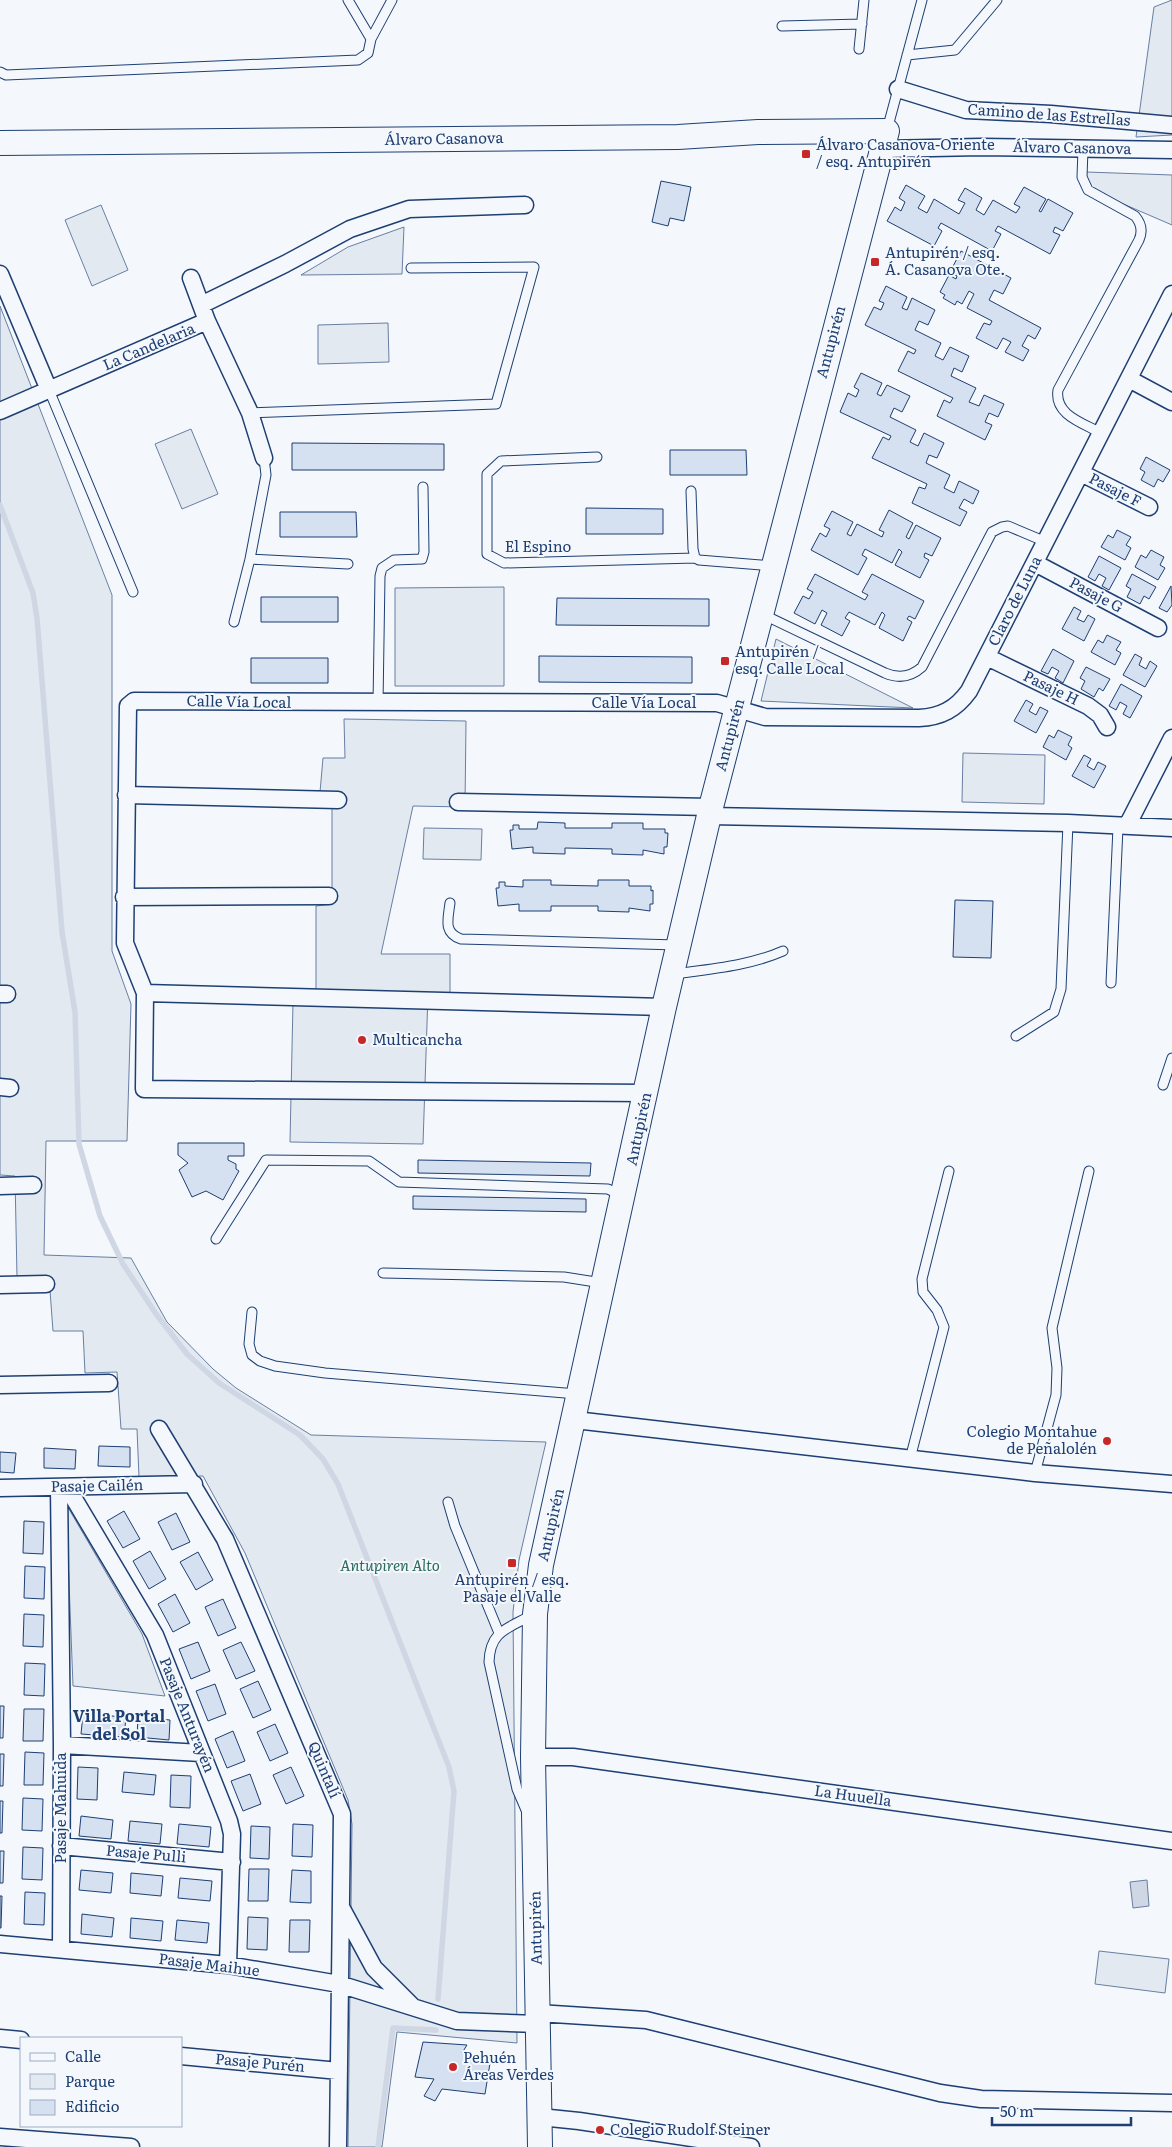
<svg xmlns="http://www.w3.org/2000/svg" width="1172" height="2147" viewBox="0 0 1172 2147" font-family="Literata,serif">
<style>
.green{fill:#e3e9f0;stroke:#687fa3}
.water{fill:#cfd7e4;stroke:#687fa3}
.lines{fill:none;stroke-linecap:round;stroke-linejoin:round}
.stream{stroke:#cfd7e4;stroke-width:5.5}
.building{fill:#d5e0f0;stroke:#1d3f73}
.lane-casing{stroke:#1d3f73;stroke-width:11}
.street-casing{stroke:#1d3f73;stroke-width:19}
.secondary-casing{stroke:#1d3f73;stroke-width:26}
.lane{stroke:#f4f7fb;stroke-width:9}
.street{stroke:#f4f7fb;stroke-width:16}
.secondary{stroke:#f4f7fb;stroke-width:24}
.poi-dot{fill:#c62828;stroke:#f4f7fb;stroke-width:2}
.labels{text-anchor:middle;stroke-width:4;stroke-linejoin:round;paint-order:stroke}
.street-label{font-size:15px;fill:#1d3f73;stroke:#f4f7fb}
.poi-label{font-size:15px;fill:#1d3f73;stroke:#f4f7fb;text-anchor:start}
.park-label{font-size:15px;font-style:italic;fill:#2c6c60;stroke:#f4f7fb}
.neighbourhood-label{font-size:16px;font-weight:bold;fill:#1d3f73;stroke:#f4f7fb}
</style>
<rect width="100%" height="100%" fill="#f4f7fb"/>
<path class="green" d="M1172,0V135L1136,137L1154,7Z
M1086,172L1172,175V225L1091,190L1085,180Z
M101,205L128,270L92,286L65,220Z
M404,227L402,274L301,275L348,247Z
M0,306L112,595V951L131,1004L127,1141H46L44,1255L131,1258L167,1322L213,1369L236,1388L311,1435L546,1442L519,1560L513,1612L517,2043L397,2032L382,2147H348L352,1824L348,1800L245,1553L203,1476L139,1477L137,1429H121L117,1372L85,1373L83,1331H53L49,1277H17L15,1176L0,1175Z
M388,323L389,362L318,364V325Z
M191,429L218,494L182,509L155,444Z
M504,587V686H395V588Z
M776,639L913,708L761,701Z
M344,719L466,721L465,807L413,806L381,954H450V994H428L423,1144L290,1142L293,1002L316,1001V906L332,904V793L320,792L323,758H345Z
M963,753L1045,755L1044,804L962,802Z
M424,828L482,829L481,860L423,859Z
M66,1504L142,1634L165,1696L73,1686Z
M1099,1951L1169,1959L1165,1993L1095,1984Z"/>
<path class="water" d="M1147,1880L1149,1906L1133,1908L1130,1882Z"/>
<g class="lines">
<path class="stream" d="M0,505L33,593L37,618L62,932L75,1012L79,1144L100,1216L123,1264L156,1314L187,1354L219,1383L300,1435L323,1459L338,1484L449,1767L454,1791L438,1999
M378,2147L393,2028L436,2030"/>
</g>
<path class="building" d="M661,181L691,187L684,221L670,218L668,226L652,222Z
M906,185L925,196L918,208L927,213L934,199L959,214L965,203L958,200L965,188L982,198L976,210L984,215L993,200L1016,213L1020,207L1014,204L1024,187L1046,199L1039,211L1041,212L1048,199L1073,213L1063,231L1055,227L1053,232L1060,235L1050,254L998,226L995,231L1001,234L992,251L941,223L938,228L942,231L934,246L887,221L895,207L901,211L905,202L899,198Z
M961,251L1011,278L1003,294L994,290L989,300L1041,328L1035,339L1028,335L1022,346L1029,350L1023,361L1005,352L1011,342L1003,338L997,349L976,338L984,323L990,325L992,321L967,308L974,294L969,291L962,304L957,301L955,305L943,298L945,295L940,292L949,275L956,279L957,276L950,272Z
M886,286L907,297L902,308L907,310L912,298L935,310L928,325L919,321L915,330L941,343L935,356L943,360L950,347L969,356L962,372L954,368L951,376L976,388L969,402L979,406L984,395L1004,404L998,417L989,413L985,422L992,425L985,440L937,416L944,400L950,403L953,398L898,371L908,351L914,354L916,350L865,325L874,307L881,310L884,303L879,301Z
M861,373L882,383L877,394L881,396L887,385L910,396L902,412L894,408L890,417L916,430L910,442L918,446L924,433L944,443L937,458L929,455L926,463L950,475L944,488L954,493L959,481L979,491L973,504L964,499L959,508L967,512L960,526L912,503L919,487L925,489L927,484L872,458L883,437L889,440L891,436L840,412L848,393L856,397L859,390L854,387Z
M292,443L444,444V470H292Z
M670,450H746L747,475H670Z
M1146,457L1170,470L1163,482L1158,479L1154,487L1141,480L1145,472L1140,469Z
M586,508L663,509V534H586Z
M889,510L913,523L906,537L909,539L916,525L941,538L932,556L925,553L924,557L929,560L920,578L895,565L902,552L899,549L892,563L865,549L862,555L867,558L858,575L811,550L820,533L826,537L830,529L824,526L832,511L853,522L847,534L851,536L857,524L882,537L884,532L879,530Z
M280,512H356L357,537H280Z
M1117,530L1131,537L1126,545L1131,548L1125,560L1101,547L1108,535L1113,538Z
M1151,550L1164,557L1160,565L1165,568L1158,580L1135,567L1141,555L1146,558Z
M1099,556L1121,568L1109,590L1102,586L1106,578L1099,574L1095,581L1088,577Z
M815,574L865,600L868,595L862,592L872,574L924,601L915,619L909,616L907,619L912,622L903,641L879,628L885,615L882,612L875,625L849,612L845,618L850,621L842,636L821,625L827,613L822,610L815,624L794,613L803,596L809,599L813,592L807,589Z
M1132,574L1156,587L1149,599L1144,596L1140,604L1127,597L1131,589L1126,586Z
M1171,586L1172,605L1167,612L1159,608Z
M261,597H338V622H261Z
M557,598L709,599V626L556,625Z
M1074,607L1081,611L1077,619L1084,622L1088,615L1095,619L1084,641L1062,629Z
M1107,635L1121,642L1116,650L1121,653L1115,665L1091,652L1098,640L1103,643Z
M1053,649L1074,661L1063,683L1055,678L1059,671L1052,667L1048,674L1041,671Z
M1135,654L1142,658L1139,665L1146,669L1150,661L1157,666L1145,687L1123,675Z
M539,656L692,657V683L539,682Z
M251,658H328V683H251Z
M1086,667L1110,679L1103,691L1099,688L1094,697L1081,689L1085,681L1080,678Z
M1121,684L1142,696L1130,718L1123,714L1127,706L1120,702L1116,710L1109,706Z
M1026,700L1033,704L1029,711L1036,715L1040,707L1048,711L1036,733L1014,721Z
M1058,730L1072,737L1068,745L1072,748L1066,760L1043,747L1049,735L1054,738Z
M1084,755L1091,759L1087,766L1094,770L1098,762L1106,766L1094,788L1072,776Z
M538,822L565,823V828H612V823H643V829H665V833H668L667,847H664V854L643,850V855L612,854V849L565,848V854L533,853V847L512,849L510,830H513V825H519V829H537Z
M523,880H551V885L598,886V880H629V886H651V891L653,890V904H650V911L629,908V912L598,911V906H551V911H519V904L498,906L496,888H499V882H505V886L523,887Z
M955,900L993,901L991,958L953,957Z
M178,1143H244V1156H228V1160L236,1164V1169L239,1171L223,1200L206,1191L192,1197L179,1170L188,1163L178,1155Z
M418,1160L591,1163L590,1176L418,1173Z
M413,1196L586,1199V1212L413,1209Z
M99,1446L130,1447V1467L98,1466Z
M44,1448L76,1450L75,1469L44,1468Z
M0,1452L16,1453L14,1473L0,1472Z
M124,1511L140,1539L123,1548L107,1521Z
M176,1513L190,1542L172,1550L158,1522Z
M24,1521L44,1522L43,1554L23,1553Z
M150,1551L166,1579L149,1589L133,1561Z
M198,1552L213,1580L196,1590L180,1562Z
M25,1566L45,1567L44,1599L24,1598Z
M175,1594L190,1623L173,1632L158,1604Z
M223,1599L236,1628L218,1636L205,1607Z
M24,1614L44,1615L43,1647L23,1646Z
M198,1642L210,1671L191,1679L179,1649Z
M241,1642L255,1671L236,1679L223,1650Z
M25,1663L45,1664L44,1696L24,1695Z
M258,1681L271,1710L253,1718L240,1689Z
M215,1684L226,1714L208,1721L196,1691Z
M0,1706H4L3,1738H0Z
M24,1709H44L43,1741H23Z
M83,1714L126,1717L124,1737L81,1734Z
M138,1717L170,1720L169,1740L137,1737Z
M275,1724L288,1753L270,1761L257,1732Z
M233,1731L245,1761L227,1768L215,1739Z
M25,1752L44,1753L43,1785H24Z
M0,1754H4L3,1786H0Z
M78,1767L98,1768L97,1800L77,1799Z
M291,1767L304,1796L286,1804L273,1775Z
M124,1772L156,1775L154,1795L122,1792Z
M250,1774L261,1804L243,1811L231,1781Z
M171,1775L191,1776L190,1808L170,1807Z
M23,1798L43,1799L42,1831L22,1830Z
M0,1801H3L2,1833H0Z
M81,1816L113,1820L111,1839L79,1836Z
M130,1821L162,1824L160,1844L128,1841Z
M179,1824L211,1827L209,1847L177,1844Z
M293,1824L313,1825L312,1857L292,1856Z
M251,1826L270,1827L269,1859L250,1858Z
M23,1847L43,1848L42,1880L22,1879Z
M0,1851H4L3,1883H0Z
M249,1869H269L268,1901H248Z
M81,1870L113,1873L111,1893L79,1890Z
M292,1870L311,1871V1903L290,1902Z
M131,1873L163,1876L161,1896L130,1893Z
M180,1878L212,1881L210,1901L178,1898Z
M25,1892L45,1893L44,1925L24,1924Z
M0,1896H2L1,1928H0Z
M82,1914L114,1918L112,1937L81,1934Z
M248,1917L268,1918L267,1950L247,1949Z
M131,1918L163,1921L161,1941L130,1938Z
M177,1920L209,1923L207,1943L175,1940Z
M290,1920H310L309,1952H289Z
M423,2042L467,2045L462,2053L491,2057L485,2094L442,2089L435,2101L424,2096L434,2079L415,2077Z"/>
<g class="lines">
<defs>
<path id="lane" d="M782,26L862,24
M371,39L392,0
M859,49L864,0
M907,55L955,50L997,0
M0,72L6,75L358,60L368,53L371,39L348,0
M887,130L922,0
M1083,149L1082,177L1088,190L1135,216C1141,223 1143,231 1139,240L1058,390C1054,415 1083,423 1101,433
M49,390L133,592
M250,413L496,404L534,267L411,268
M597,457L501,461L487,474V554L504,563L695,558
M691,491L693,549L695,558L699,560L772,566
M250,559L348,564
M762,614L885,673C899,679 911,677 922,667L992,532L1002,527L1008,526L1046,542
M234,622L250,559L266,475L264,458
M378,704L380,576L382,568L394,560L422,559L424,552L423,487
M450,903C448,919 443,933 461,939L677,945
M674,974C710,969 749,966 783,951
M1111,983L1118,827
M1016,1036L1054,1012L1061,989L1068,823
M1163,1085L1172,1058
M216,1239L266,1160L369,1161L399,1182L608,1189L620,1195
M383,1273L564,1277L602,1283
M252,1312L249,1344L252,1355L260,1361L275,1366L325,1373L577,1394
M910,1459L944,1327L937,1310L923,1292L922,1279L949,1171
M1035,1473L1056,1395L1057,1368L1052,1328L1089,1171
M448,1502L455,1526L499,1633
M526,1810L517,1789L489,1662C490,1631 507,1629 532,1615"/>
<path id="street" d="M898,89L966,110L1051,114L1172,125
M882,149L981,147L1172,150
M0,274L49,390
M201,305L285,264L350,229L409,209L525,205
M207,321L250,413L264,458
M1129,379L1172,402
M0,411L207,321L191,278
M1081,473L1149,507
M1035,563L1158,628
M987,657L1088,706L1100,715L1107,727
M126,795L338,800
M458,802L711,807
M709,816L1068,823L1172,828
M1127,826L1172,738
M124,897L329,896
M145,993L664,1007
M0,994H7
M0,1087L10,1088
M647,1093L144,1089L145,993L125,943L128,706L134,701L717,703L765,717L919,718C941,717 956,709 969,691L1172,294
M0,1186L33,1185
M0,1285L46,1284
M0,1385L109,1383
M575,1420L1035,1473L1172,1484
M159,1429L225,1539L342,1814L338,2147
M59,1487L62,1745L61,1949
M67,1487L155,1635L229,1821L232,1834L228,1965
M0,1488L194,1484
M62,1745L201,1753
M533,1757H573L1172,1841
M61,1846L232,1862
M341,1907L374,1968L412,2006
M0,1944L228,1965L339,1984L457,2021L538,2024
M538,2013L646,2020L940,2093L981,2099L1172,2103
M0,2038L21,2040
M181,2056L339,2071
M540,2117L579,2121L751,2147
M0,2137L131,2147"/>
<path id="secondary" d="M0,143L678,137L758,132L887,131L711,807L664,1007L541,1565L535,1614L533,1757L540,2147"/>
</defs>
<use href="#lane" class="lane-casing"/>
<use href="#street" class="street-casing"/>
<use href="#secondary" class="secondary-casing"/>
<use href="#lane" class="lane"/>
<use href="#street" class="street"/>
<use href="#secondary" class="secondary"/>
</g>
<g class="poi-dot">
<rect x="801" y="149" width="10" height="10" rx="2.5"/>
<rect x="870" y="257" width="10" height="10" rx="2.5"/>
<rect x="720" y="656" width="10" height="10" rx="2.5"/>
<circle cx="362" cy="1040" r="5"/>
<circle cx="1107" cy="1441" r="5"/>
<rect x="507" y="1558" width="10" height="10" rx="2.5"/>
<circle cx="453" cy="2067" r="5"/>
<circle cx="600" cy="2130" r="5"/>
</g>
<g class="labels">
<g class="street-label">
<text transform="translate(1049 115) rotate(4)" y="5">Camino de las Estrellas</text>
<text transform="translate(444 139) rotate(-1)" y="5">Álvaro Casanova</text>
<text transform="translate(1072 148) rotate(1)" y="5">Álvaro Casanova</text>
<text transform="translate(831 342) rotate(-75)" y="5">Antupirén</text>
<text transform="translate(149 347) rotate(-23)" y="5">La Candelaria</text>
<text transform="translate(1115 490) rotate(27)" y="5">Pasaje F</text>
<text x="538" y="552">El Espino</text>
<text transform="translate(1096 595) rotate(28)" y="5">Pasaje G</text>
<text transform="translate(1015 601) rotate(-63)" y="5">Claro de Luna</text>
<text transform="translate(1051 688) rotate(26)" y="5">Pasaje H</text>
<text transform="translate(239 702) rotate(1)" y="5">Calle Vía Local</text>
<text x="644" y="708">Calle Vía Local</text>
<text transform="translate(730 735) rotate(-75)" y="5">Antupirén</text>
<text transform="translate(639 1129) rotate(-78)" y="5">Antupirén</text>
<text transform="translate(97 1486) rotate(-1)" y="5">Pasaje Cailén</text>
<text transform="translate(551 1525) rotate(-77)" y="5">Antupirén</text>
<text transform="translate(187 1715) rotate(68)" y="5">Pasaje Anturayén</text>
<text transform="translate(324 1770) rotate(67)" y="5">Quintalí</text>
<text transform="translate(853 1796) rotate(8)" y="5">La Huuella</text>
<text transform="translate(61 1808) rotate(-90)" y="5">Pasaje Mahuida</text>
<text transform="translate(146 1854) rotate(5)" y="5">Pasaje Pulli</text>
<text transform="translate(536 1928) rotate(-91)" y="5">Antupirén</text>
<text transform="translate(209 1965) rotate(7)" y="5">Pasaje Maihue</text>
<text transform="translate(260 2063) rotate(5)" y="5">Pasaje Purén</text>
</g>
<g class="poi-label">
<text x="816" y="150">Álvaro Casanova-Oriente<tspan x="816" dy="17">/ esq. Antupirén</tspan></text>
<text x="885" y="258">Antupirén / esq.<tspan x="885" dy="17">Á. Casanova Ote.</tspan></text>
<text x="735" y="657">Antupirén /<tspan x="735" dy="17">esq. Calle Local</tspan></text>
<text x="372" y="1045">Multicancha</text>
<text x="1097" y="1437" text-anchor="end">Colegio Montahue<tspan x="1097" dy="17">de Peñalolén</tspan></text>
<text x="512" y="1585" text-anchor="middle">Antupirén / esq.<tspan x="512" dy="17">Pasaje el Valle</tspan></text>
<text x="463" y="2063">Pehuén<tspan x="463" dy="17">Áreas Verdes</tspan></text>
<text x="610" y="2135">Colegio Rudolf Steiner</text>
</g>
<g class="park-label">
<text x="390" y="1571">Antupiren Alto</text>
</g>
<g class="neighbourhood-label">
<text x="119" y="1722">Villa Portal<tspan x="119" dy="18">del Sol</tspan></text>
</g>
</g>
<rect x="20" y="2037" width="162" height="90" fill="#f4f7fb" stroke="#9eadc5"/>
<rect x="30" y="2053" width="25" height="8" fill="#f4f7fb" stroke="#9eadc5"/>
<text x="65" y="2062" font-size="15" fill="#1d3f73">Calle</text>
<rect x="30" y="2074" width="25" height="15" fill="#e3e9f0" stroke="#9eadc5"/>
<text x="65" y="2087" font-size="15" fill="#1d3f73">Parque</text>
<rect x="30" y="2100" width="25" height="15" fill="#d5e0f0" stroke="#9eadc5"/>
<text x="65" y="2112" font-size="15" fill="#1d3f73">Edificio</text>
<path d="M992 2117v8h139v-8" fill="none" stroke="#1d3f73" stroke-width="2.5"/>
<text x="1000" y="2117" font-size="15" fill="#1d3f73" stroke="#f4f7fb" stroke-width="4" paint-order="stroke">50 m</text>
</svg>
